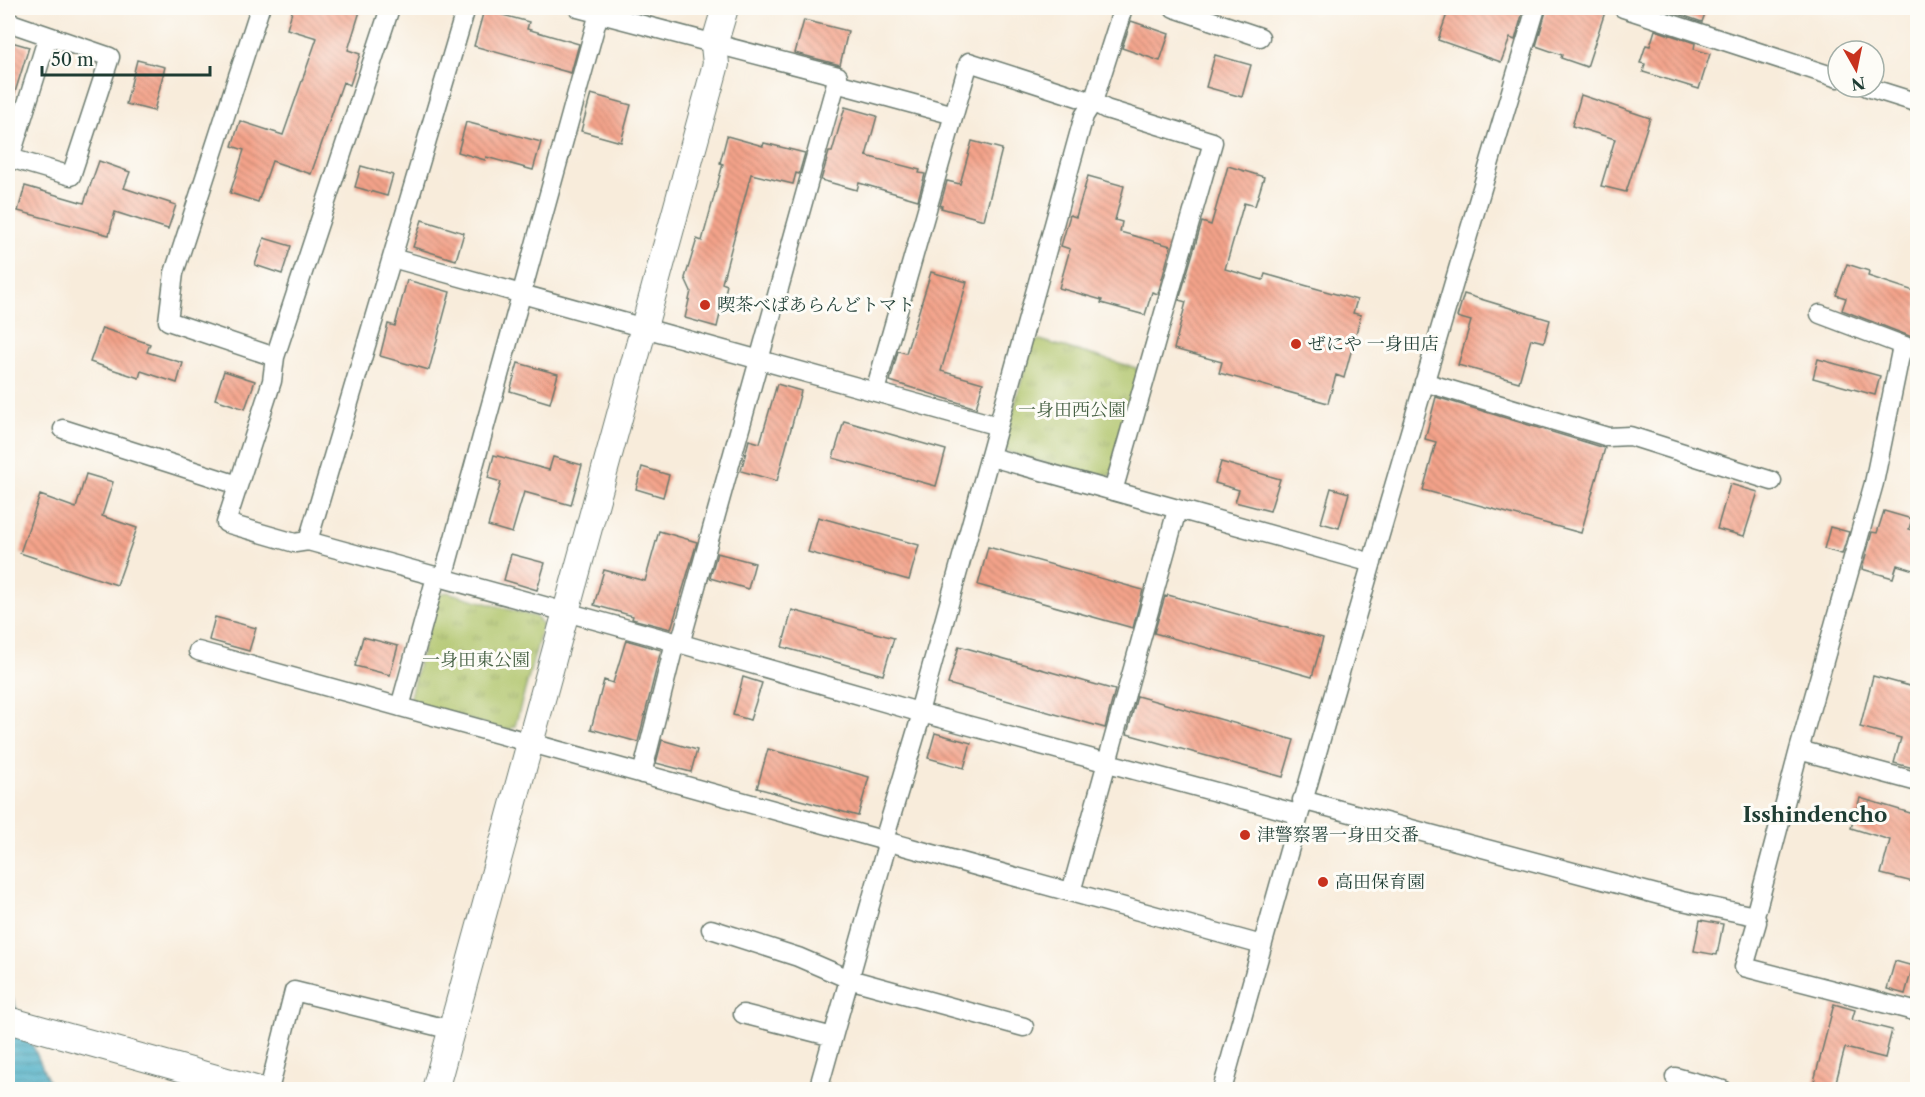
<svg xmlns="http://www.w3.org/2000/svg" width="1925" height="1097" viewBox="0 0 1925 1097" font-family="'Libre Caslon Text','Noto Serif JP',serif">
<style>
.park{fill:url(#park-tufts);stroke:#66804e;stroke-width:1.5}
.water{fill:url(#water-rules);stroke:#32747c;stroke-width:1.5}
.building{fill:url(#building-back-hatch)}
.lines{fill:none;stroke-linecap:round;stroke-linejoin:round}
.street-casing{stroke:#6b7a6e;stroke-width:21}
.secondary-casing{stroke:#6b7a6e;stroke-width:28}
.street{stroke:#fff;stroke-width:18}
.secondary{stroke:#fff;stroke-width:26}
.poi-dot{fill:#c8321e;stroke:#fdfcf7;stroke-width:2}
.labels{text-anchor:middle;stroke-width:6;stroke-linejoin:round;paint-order:stroke}
.poi-label{font-size:18px;fill:#1f3d34;stroke:#fdfcf7;text-anchor:start}
.park-label{font-size:18px;fill:#435e41;stroke:#fdfcf7}
.quarter-label{font-size:21px;font-weight:bold;fill:#1f3d34;stroke:#fdfcf7}
</style>
<defs>
<pattern id="park-tufts" width="24" height="20" patternUnits="userSpaceOnUse" patternTransform="scale(1.5)"><rect width="24" height="20" fill="#aec367"/><path d="M3 7l-1-3M5 7V3M7 7l1-3M15 17l-1-3M17 17v-4M19 17l1-3" fill="none" stroke="#8da056"/></pattern>
<pattern id="water-rules" width="6" height="5" patternUnits="userSpaceOnUse" patternTransform="scale(1.5)"><rect width="6" height="5" fill="#44abc3"/><path d="M0 2.5h6" fill="none" stroke="#388c9f"/></pattern>
<pattern id="building-back-hatch" width="6" height="6" patternUnits="userSpaceOnUse" patternTransform="scale(1.5)"><rect width="6" height="6" fill="#f4a38a"/><path d="M-1 5l2 2M0 0l6 6M5-1l2 2" fill="none" stroke="#c58672"/></pattern>
</defs>
<rect width="100%" height="100%" fill="#fdfcf7"/>
<filter id="ink" filterUnits="userSpaceOnUse"><feTurbulence type="fractalNoise" baseFrequency=".0167" numOctaves="2"/><feDisplacementMap in="SourceGraphic" scale="12" xChannelSelector="R" yChannelSelector="G"/><feConvolveMatrix kernelMatrix="1 2 1 2 8 2 1 2 1" color-interpolation-filters="sRGB"/></filter>
<filter id="wash" filterUnits="userSpaceOnUse"><feTurbulence type="fractalNoise" baseFrequency=".008" numOctaves="4" result="noise"/><feDisplacementMap in="SourceGraphic" scale="24" xChannelSelector="R" yChannelSelector="G"/><feGaussianBlur stdDeviation="1.35" result="paint"/><feColorMatrix in="noise" values="0 0 0 0 0 0 0 0 0 0 0 0 0 0 0 0 0 1.4 0 .05"/><feComposite in="paint" operator="in"/></filter>
<g filter="url(#wash)">
<rect width="100%" height="100%" fill="#f8ecdb"/>
<path class="park" d="M1040,340L1136,368L1140,376L1112,474L1104,479L1008,452L1004,444L1032,342Z
M447,592L536,617L543,625L515,726L508,731L415,704L410,696L437,595Z"/>
<path class="water" d="M8,991L12,998L52,1089H8Z"/>
<g id="blocks">
<path class="building" d="M293,8H361L348,50L360,54L350,85L343,82L311,174L272,161L258,202L230,193L244,150L232,146L240,121L283,135L317,38L287,29Z
M1449,8H1524L1515,40L1510,38L1501,62L1438,40Z
M1547,8H1589L1605,12L1587,67L1561,58L1562,55L1536,46Z
M1662,8H1707L1702,22Z
M484,10L529,22L527,29L579,44L571,73L474,46Z
M804,20L848,31L840,65L795,53Z
M1131,21L1169,34L1160,61L1122,48Z
M1655,30L1695,43L1694,49L1710,54L1699,89L1643,72L1645,64L1640,63L1646,45L1650,46Z
M8,41L29,47L12,102H8Z
M1215,55L1251,65L1242,97L1206,87Z
M137,60L165,67L154,111L126,104Z
M591,94L631,105L621,142L581,131Z
M1581,95L1650,118L1626,192L1601,186L1615,139L1572,126Z
M845,107L877,116L866,156L920,170L919,173L925,174L918,200L859,183L857,190L821,180L829,152H832Z
M466,122L541,142L533,170L486,157L485,160L458,152Z
M727,136L763,146L764,143L805,153L799,174L796,173L793,184L751,174L722,283L727,285L717,327L685,318L691,291L685,278L697,239L702,241L723,164L720,163Z
M972,141L1002,149L984,220L941,208L942,206H940L947,181L960,184Z
M99,161L130,172L124,188L176,205L168,229L115,212L109,235L18,211L25,186L84,203Z
M361,166L393,175L387,196L355,187Z
M1228,166L1264,177L1255,206L1244,203L1225,269L1263,280L1265,274L1357,300L1353,313L1361,315L1344,378L1336,375L1328,403L1219,373L1222,362L1174,349L1186,302L1179,300L1202,222L1211,225Z
M1088,176L1124,186L1115,220L1122,222L1120,232L1171,246L1158,294L1152,292L1145,315L1101,303L1102,300L1059,288L1070,249L1061,246L1070,215L1076,217Z
M422,220L464,233L456,260L413,247Z
M264,238L291,246L282,274L255,265Z
M1847,264L1869,271L1868,276L1917,292V339L1842,310L1846,298L1836,295Z
M931,272L967,282L941,371L983,383L976,408L890,381L898,351L906,353Z
M407,280L450,292L429,370L380,356L388,324L395,326Z
M1464,294L1550,320L1544,342L1531,339L1519,382L1458,365L1471,321L1457,317Z
M102,328L150,344L147,352L183,363L177,383L141,371L139,378L90,362Z
M1818,359L1880,376L1875,395L1813,378Z
M518,363L558,374L550,403L510,391Z
M224,371L255,381L245,409L215,399Z
M777,384L801,391L777,481L741,471L749,440L760,443Z
M1436,397L1605,448L1581,533L1423,490L1436,442L1425,439Z
M844,421L946,450L936,486L833,458Z
M494,455L549,470L553,457L582,465L571,505L524,492L512,533L488,526L501,482L488,478Z
M1221,462L1280,479L1270,511L1235,502L1239,490L1215,483Z
M642,467L669,475L663,497L636,489Z
M86,474L113,482L102,516L137,528L117,585L20,553L40,495L76,508Z
M1730,484L1758,492L1744,536L1717,529Z
M1331,488L1349,493L1339,528L1321,523Z
M1884,511L1912,519L1909,529L1917,531V571L1897,565L1893,578L1862,569L1872,532L1877,533Z
M818,517L919,545L909,580L808,552Z
M1830,527L1849,532L1842,554L1824,549Z
M659,531L697,542L671,629L632,619L633,616L594,605L604,570L645,581Z
M988,547L1143,590L1133,628L978,585Z
M717,553L755,563L748,589L710,578Z
M511,554L545,563L537,590L504,580Z
M1168,595L1323,638L1312,677L1154,633L1165,596L1167,597Z
M792,610L894,638L883,675L782,647Z
M215,617L256,628L249,651L209,640Z
M363,637L398,646L390,675L355,666Z
M626,640L661,650L638,742L591,729L604,680L613,683Z
M959,646L1115,690L1105,728L948,684Z
M1873,676L1917,688L1915,697H1917V769L1894,763L1901,738L1860,727Z
M743,677L762,683L750,720L733,715Z
M1137,696L1294,740L1283,777L1127,734Z
M935,733L971,743L964,768L928,758Z
M662,740L697,750L691,772L656,763Z
M768,749L869,777L858,816L757,788Z
M1860,798L1917,815V883L1881,874L1890,840L1851,828Z
M1700,920L1723,924L1717,955L1694,951Z
M1895,961L1913,966L1905,994L1887,989Z
M1834,1004L1855,1010L1852,1020L1892,1030L1885,1058L1845,1048L1834,1089H1812Z"/>
</g>
</g>
<g filter="url(#ink)">
<use href="#blocks" fill-opacity="0" stroke="#6b7a6e" stroke-width="1.5"/>
<g class="lines">
<defs>
<path id="street" d="M260,8L174,273L168,321L275,357
M390,8L275,357L272,381L226,523L295,543L308,541L675,642L922,713L1298,814
M578,8L838,76L680,644
M1174,8L1260,37
M1623,8L1838,78
M8,22L110,57L71,176L10,158L48,36
M836,83L954,115
M1867,87L1918,103
M392,258L998,426
M1820,314L1918,351
M1902,346L1874,483L1799,750L1755,916L1757,922L1744,967L1918,1012
M1424,382L1608,437L1630,436L1772,481
M875,391L969,62L1093,102L1106,109L1213,142L1113,491
M63,429L238,485
M991,457L1372,563
M308,541L466,8
M443,578L599,13
M198,651L1262,945
M400,707L436,577
M919,712L1084,116L1093,102L1123,8
M1799,750L1918,782
M642,774L675,642
M1302,800L1682,901L1755,916
M884,840L922,713
M1071,892L1177,510
M711,929L798,957L849,979L1024,1027
M743,1014L833,1037
M1675,1077L1723,1090
M269,1090L294,991L452,1030
M818,1090L888,841
M1222,1090C1322,728 1428,367 1536,8"/>
<path id="secondary" d="M8,1020L259,1090
M435,1090L716,64L714,45L725,8"/>
</defs>
<use href="#street" class="street-casing"/>
<use href="#secondary" class="secondary-casing"/>
<use href="#street" class="street"/>
<use href="#secondary" class="secondary"/>
</g>
</g>
<g class="poi-dot">
<circle cx="705" cy="305" r="6"/>
<circle cx="1296" cy="344" r="6"/>
<circle cx="1245" cy="835" r="6"/>
<circle cx="1323" cy="882" r="6"/>
</g>
<g class="labels">
<g class="poi-label">
<text x="717" y="311">喫茶べぱあらんどトマト</text>
<text x="1308" y="350">ぜにや 一身田店</text>
<text x="1257" y="841">津警察署一身田交番</text>
<text x="1335" y="888">高田保育園</text>
</g>
<g class="park-label">
<text x="1072" y="416">一身田西公園</text>
<text x="476" y="666">一身田東公園</text>
</g>
<g class="quarter-label">
<text x="1815" y="822">Isshindencho</text>
</g>
</g>
<rect width="1925" height="1097" fill="none" stroke="#fdfcf7" stroke-width="30"/>
<g transform="translate(1856 69) rotate(171)"><circle r="28" fill="#fdfcf7" stroke="#a4b0a9" stroke-width="1.5"/>
<path d="M0-4.5L10 22L0 15L-10 22Z" fill="#c8321e"/>
<text y="-9" font-size="16" font-weight="bold" text-anchor="middle" fill="#1f3d34">N</text>
</g>
<path d="M42 66v9h168v-9" fill="none" stroke="#1f3d34" stroke-width="3"/>
<text x="51" y="66" font-size="18" fill="#1f3d34" stroke="#fdfcf7" stroke-width="4.5" paint-order="stroke">50 m</text>
</svg>
